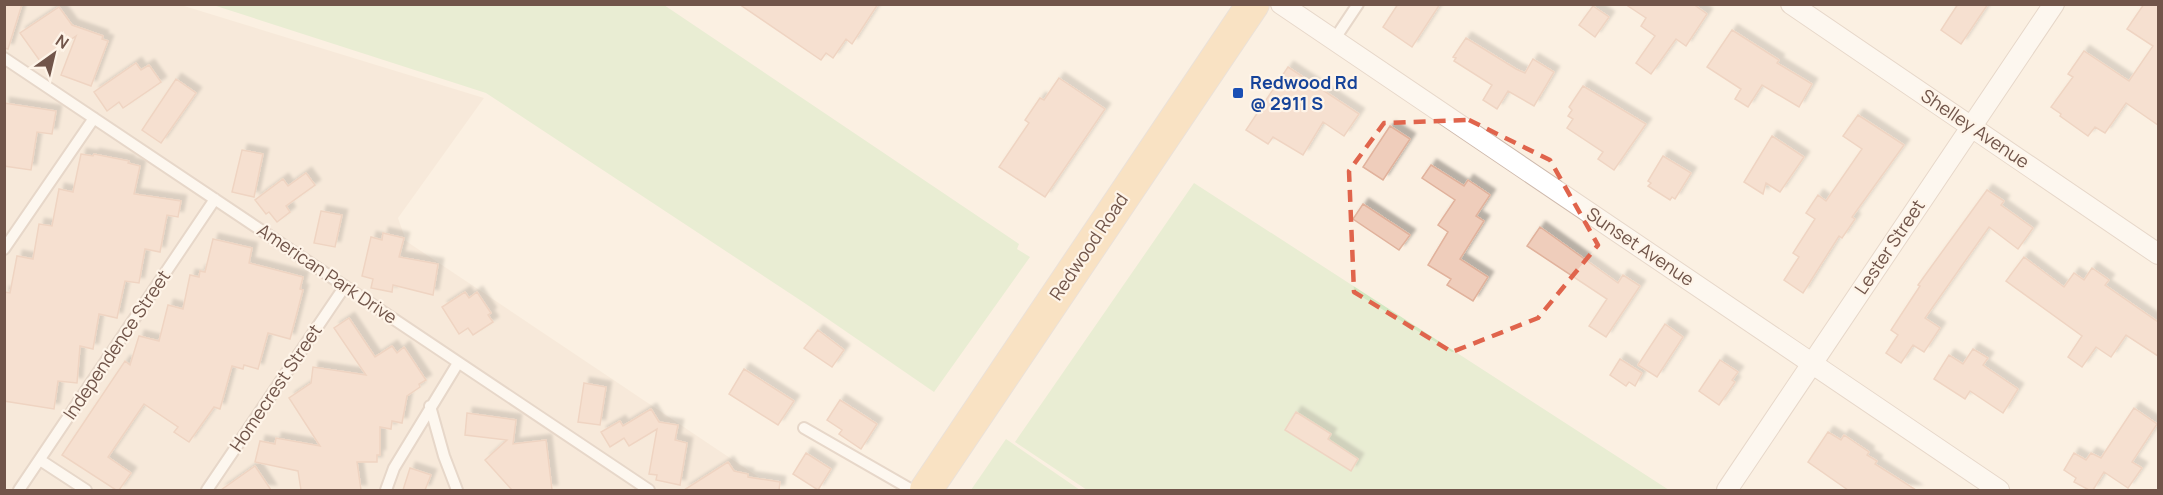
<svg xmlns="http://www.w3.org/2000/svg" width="2163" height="495" viewBox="0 0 2163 495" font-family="Manrope,sans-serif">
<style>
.residential{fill:#f2e1d1}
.green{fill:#d3e8c2}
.building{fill:#efcdbb;stroke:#e1b29c;stroke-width:1.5;filter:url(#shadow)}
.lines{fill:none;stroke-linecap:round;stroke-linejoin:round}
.lane-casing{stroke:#ceb9ac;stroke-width:14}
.street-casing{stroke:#ceb9ac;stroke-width:22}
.primary-casing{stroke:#d7cfcc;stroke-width:34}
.lane{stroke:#fff;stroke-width:10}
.street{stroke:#fff;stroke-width:20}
.primary{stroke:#f7d09d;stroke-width:32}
.marked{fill:none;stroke:#e0644c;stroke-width:4.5;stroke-dasharray:12 8;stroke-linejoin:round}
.transit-dot{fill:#1a4fb4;stroke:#fef4e8;stroke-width:2}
.labels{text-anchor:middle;stroke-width:4.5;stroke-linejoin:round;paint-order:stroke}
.transit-label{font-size:18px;font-weight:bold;fill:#164399;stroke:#fef4e8;text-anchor:start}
.street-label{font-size:18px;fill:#71554a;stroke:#fef4e8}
</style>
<defs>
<filter id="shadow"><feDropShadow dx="5.5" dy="-5.5" stdDeviation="1.5" flood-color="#0004"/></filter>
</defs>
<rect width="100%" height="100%" fill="#fbf0e2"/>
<path class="residential" d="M4,5H181L484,98L398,218L406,241L778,490H5Z"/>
<path class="green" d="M213,5H664L1019,244L1017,249L1030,257L934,392L806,304L486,93Z
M1194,183L1669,490H1087L1015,442Z
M1006,439L1080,490H971Z"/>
<path class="building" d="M4,4H22L8,49L4,48Z
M739,4H878L852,44L846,39L833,58L826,53L821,60Z
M1398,4H1440L1412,47L1383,27Z
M1625,4H1693L1707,14L1686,46L1676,39L1651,74L1636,63L1655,36L1641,26L1646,18Z
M1958,4H1988L1961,44L1941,30Z
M2144,4H2158V125L2126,103L2105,133L2095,127L2088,136L2060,116L2061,114L2051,107L2073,77L2068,74L2084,51L2129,81L2153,46L2127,29Z
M1593,6L1609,17L1595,37L1579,25Z
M59,7L72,25L103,36L102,39L108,41L91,86L61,75L76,36L40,61L20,33Z
M1732,30L1779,60L1777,63L1812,84L1799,107L1762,85L1748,107L1735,99L1741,89L1707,67Z
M1466,38L1516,69L1525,73L1533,59L1554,72L1534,106L1508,91L1497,109L1483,100L1492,85L1454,61L1456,58L1453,57Z
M136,63L141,70L149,65L161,82L123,108L119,102L107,111L94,92Z
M1288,67L1359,114L1344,136L1323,122L1303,155L1273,137L1268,144L1246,130Z
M1059,78L1105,109L1045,197L999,167L1029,123L1025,120L1040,98L1044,100Z
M176,79L196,93L161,143L142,130Z
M1583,86L1646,124L1614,170L1598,159L1603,152L1567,128L1573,119L1568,116L1572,110L1569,107Z
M4,103L56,111L52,134L37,132L31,170L4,166Z
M1858,115L1904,145L1852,217L1855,219L1842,238L1839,236L1803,293L1784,280L1799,257L1793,253L1815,219L1806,213L1818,195L1826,201L1862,149L1843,136Z
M1390,126L1410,139L1383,180L1363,167Z
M1772,136L1804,157L1780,192L1766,183L1763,194L1744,182Z
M242,150L263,154L254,197L232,192Z
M81,154L93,156L94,154L129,161L128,163L140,166L134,194L181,201L178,217L167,215L160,252L145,249L139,283L125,281L117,318L99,314L93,349L80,346L77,383L58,381L54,409L4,401V292L10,293L17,256L33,259L39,224L52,226L59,189L73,192Z
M1663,156L1691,173L1675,199L1672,197L1670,200L1648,186L1651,183L1648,181Z
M1431,165L1464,186L1468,180L1490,195L1476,216L1484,221L1460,259L1488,277L1473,301L1447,285L1451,279L1428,265L1448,232L1438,225L1455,200L1422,178Z
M306,173L315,185L286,206L290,212L277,222L269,212L266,214L255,200L283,179L288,186Z
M1987,190L2004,201L2001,205L2033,228L2018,249L1989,227L1925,318L1940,328L1924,352L1913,345L1901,363L1886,353L1898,335L1891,330L1920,286L1918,285Z
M1363,204L1410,235L1399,250L1353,219Z
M321,211L342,215L335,247L314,243Z
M1540,227L1618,283L1623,275L1640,286L1606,337L1589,326L1607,299L1527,246Z
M383,233L404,238L399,257L438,264L433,295L393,285L392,292L371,288L373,279L362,276L371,237L382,240Z
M213,239L252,248L249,263L303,277L300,289L303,290L290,339L268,333L258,369L244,365L243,369L232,366L220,409L214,407L189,442L174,432L178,427L144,404L108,457L131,473L119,490H116L62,455L125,361L130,365L139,336L159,341L168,305L183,309L190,275L199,277L200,271L205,272Z
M2024,257L2064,287L2074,273L2084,280L2092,268L2109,280L2105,285L2158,322V356L2126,335L2111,357L2096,347L2082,367L2068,357L2082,336L2006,281Z
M465,292L469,298L477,292L491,313L488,315L493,322L473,335L468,328L459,334L442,307Z
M349,318L375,357L392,346L397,353L404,347L426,380L419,384L420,387L407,396L402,423L392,421L391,429L380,427V455H377V462H357L361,490H301L298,471L255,462L260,441L275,444L276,438L320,446L289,398L311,383L313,367L366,375L334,328Z
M1665,324L1683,337L1657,377L1638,365Z
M818,330L844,350L832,367L804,348Z
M1973,349L1988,358L1983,365L2018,389L2003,413L1970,391L1965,399L1934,379L1949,355L1963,364Z
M1620,359L1642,373L1635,386L1629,382L1626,386L1610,375Z
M1720,360L1738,372L1732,380L1735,382L1719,405L1699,391Z
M744,369L794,401L778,425L729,394Z
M584,383L606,387L600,425L578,422Z
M840,400L877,424L861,449L839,434L842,430L827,420Z
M2134,408L2157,424L2132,462L2142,468L2128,488L2104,472L2093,490H2089L2074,482L2076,478L2064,470L2074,453L2086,460L2091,453L2101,458Z
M651,409L659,422L678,425L675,440L687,443L680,485L656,480L657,475L649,474L657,429L629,446L624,438L610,447L601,432L620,421L623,426Z
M1296,412L1331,434L1328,439L1358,459L1351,471L1285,430Z
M467,413L516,420L513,444L546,440L552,490H512L485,460L507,440L465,435Z
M1828,432L1841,440L1844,435L1869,452L1867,455L1877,461L1875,464L1916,490H1848L1808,462Z
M806,453L831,469L818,490L793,474Z
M728,462L734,471L748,474V477L780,482L779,490H684Z
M255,466L271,490H221Z
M410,468L431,475L425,490H403Z"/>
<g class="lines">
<defs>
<path id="lane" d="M1334,40L1358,4
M4,58L649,490
M4,249L94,118
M430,406L444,456L457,490
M804,428L912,490
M40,460L86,490
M19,490L215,199
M207,490L345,286
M386,490L394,468L458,363"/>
<path id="street" d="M1281,4L1999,490
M1791,4L2158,254
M1727,490L2054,4"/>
<path id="primary" d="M926,490L1253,4"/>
</defs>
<use href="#lane" class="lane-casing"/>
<use href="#street" class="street-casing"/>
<use href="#primary" class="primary-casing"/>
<use href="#lane" class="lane"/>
<use href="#street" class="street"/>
<use href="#primary" class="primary"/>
</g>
<path d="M0 0H2163V495H0ZM1469,120L1550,160L1598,245L1538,318L1452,352L1354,292L1349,171L1384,123Z" fill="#fbf0e2" fill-opacity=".55" fill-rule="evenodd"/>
<path class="marked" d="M1469,120L1550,160L1598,245L1538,318L1452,352L1354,292L1349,171L1384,123Z"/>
<rect class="transit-dot" x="1232" y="87" width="12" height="12" rx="3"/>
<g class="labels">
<g class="transit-label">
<text x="1250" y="89">Redwood Rd<tspan x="1250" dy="21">@ 2911 S</tspan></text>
</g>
<g class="street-label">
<text transform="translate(1975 129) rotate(34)" y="6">Shelley Avenue</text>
<text transform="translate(1089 247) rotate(-56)" y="6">Redwood Road</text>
<text transform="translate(1640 247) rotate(34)" y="6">Sunset Avenue</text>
<text transform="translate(1890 247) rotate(-56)" y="6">Lester Street</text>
<text transform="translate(327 274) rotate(34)" y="6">American Park Drive</text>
<text transform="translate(117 345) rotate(-56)" y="6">Independence Street</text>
<text transform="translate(276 388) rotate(-56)" y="6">Homecrest Street</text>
</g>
</g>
<rect width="2163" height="495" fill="none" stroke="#71554a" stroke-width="12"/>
<g transform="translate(54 54) rotate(34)" stroke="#fef4e8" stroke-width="4.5" paint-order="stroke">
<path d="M0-4.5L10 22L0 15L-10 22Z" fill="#71554a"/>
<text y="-9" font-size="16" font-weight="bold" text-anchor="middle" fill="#71554a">N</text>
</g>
</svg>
